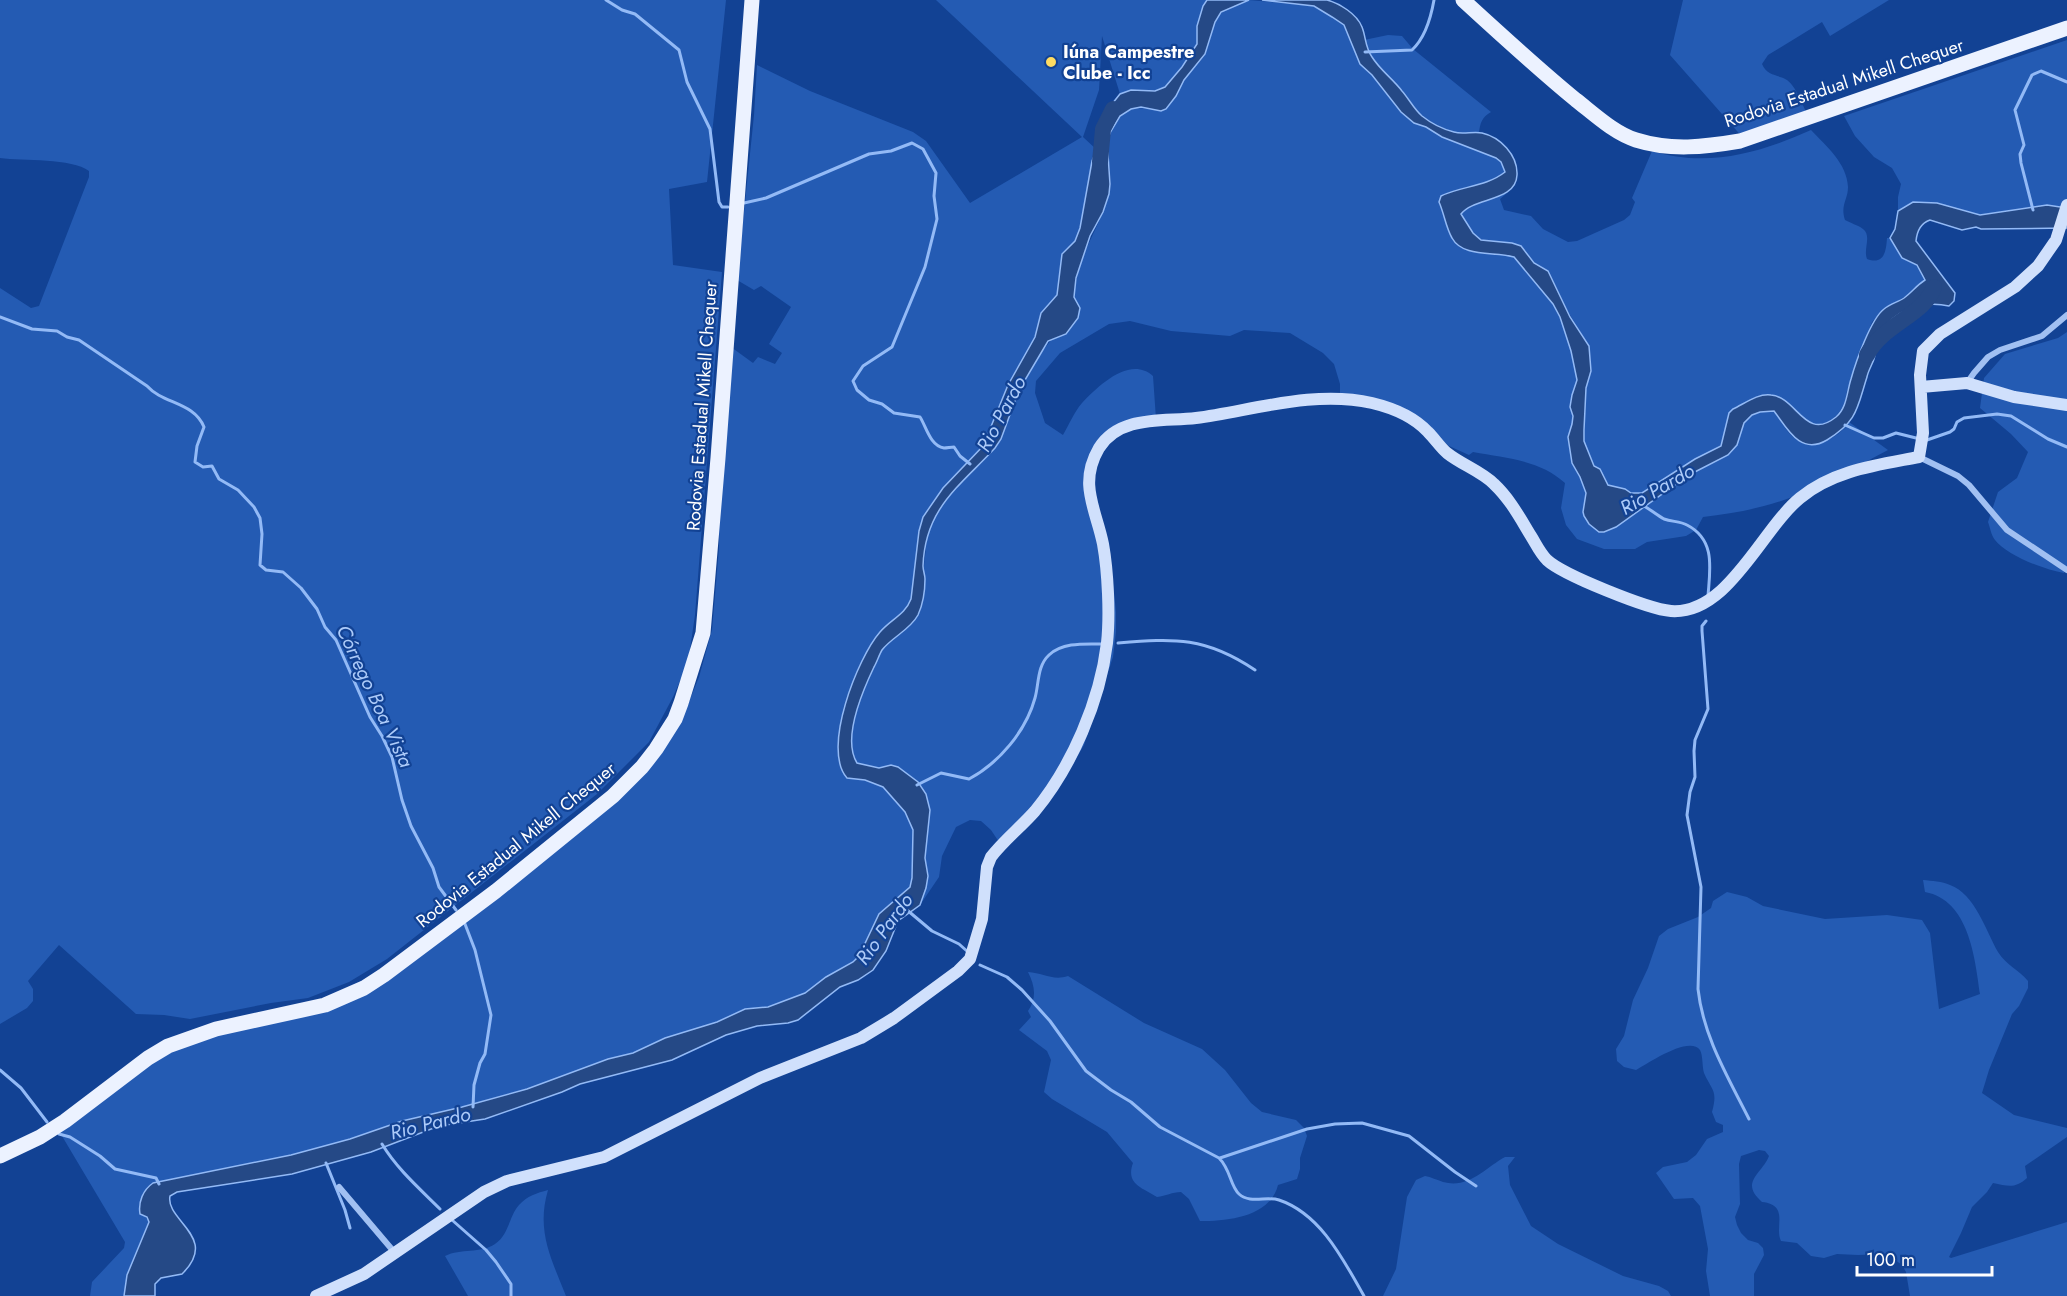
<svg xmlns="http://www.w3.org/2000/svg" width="2067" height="1296" viewBox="0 0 2067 1296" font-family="Jost,sans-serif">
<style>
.green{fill:#245bb3}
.water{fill:#254986;stroke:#93baf6;stroke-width:1.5}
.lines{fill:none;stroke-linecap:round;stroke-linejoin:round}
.stream{stroke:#93baf6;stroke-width:3}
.river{stroke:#254986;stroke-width:16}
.street{stroke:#a1c0f2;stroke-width:6}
.secondary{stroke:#d0e0fc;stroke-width:12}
.primary{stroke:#ecf2ff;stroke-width:15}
.poi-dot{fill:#ffdc62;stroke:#124294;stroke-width:2}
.labels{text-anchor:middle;stroke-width:4.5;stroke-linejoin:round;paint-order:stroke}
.poi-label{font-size:18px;font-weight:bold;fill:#fff;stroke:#124294;text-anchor:start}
.street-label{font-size:18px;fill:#fff;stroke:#124294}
.water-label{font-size:20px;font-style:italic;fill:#adcbf9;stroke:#124294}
</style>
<rect width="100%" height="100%" fill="#124294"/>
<path class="green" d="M0,0H726L707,182L669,189L673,265L722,272L695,615L688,663L673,697L649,742L597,794L387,959L349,982L308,998L271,1003L190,1019L164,1015L136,1014L59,945L28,981L33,989V1001L27,1008L0,1024V288L31,308L39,306L89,177V171C72,158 23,161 0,158Z
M936,0H1207C1199,12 1201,27 1198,41C1195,52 1170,82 1161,90H1131L1120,94L1102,36L1099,90L1083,137L1097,150L1092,161L1080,228L1075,241L1062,254L1057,295L1041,313L1035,337L1002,403L983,446L943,488L923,517L919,531L911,599L908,607C891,637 864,662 849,692C843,703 841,720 839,733C837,750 837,764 847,778L865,780L883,787L905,812L913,830L912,878L910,887L874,923L873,930L859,956L853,962L826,977L805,993L768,1007L745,1009L717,1022L665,1038L633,1053L608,1059L527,1089L462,1107L402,1121L350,1139L292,1155L153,1183C144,1189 140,1199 139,1210L149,1221L127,1274L124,1296H90L92,1282L124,1248L125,1242L59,1131L169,1046L325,1008L557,845L684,714L699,677L712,630L719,548L720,458L731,347L753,363L758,357L775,364L782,353L769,344L791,307L761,286L754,290L737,280L754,115L757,65L810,91L913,132L926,141L970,203L1082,137Z
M1249,0L1314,6L1332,17L1344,25L1360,64L1372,75L1401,112L1414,123L1426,127L1442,137L1496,158L1501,162L1505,173L1497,178L1473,187L1456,190L1439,202L1443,211L1498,254L1514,257L1553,304L1560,317L1571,351L1577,380L1572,395L1570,407L1573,416L1572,424L1568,437L1572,463L1580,477L1586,493L1583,511L1604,532L1616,527L1689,475L1708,465L1737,445L1744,423L1752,415L1760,412L1774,411C1780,420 1786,431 1794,438C1812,452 1839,438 1849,422L1888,450C1854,468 1820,488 1784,500C1758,509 1730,514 1703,517L1696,530L1686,536L1647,542L1635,549H1604L1577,539L1566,525L1561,508L1565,483C1540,460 1506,458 1473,452L1469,455L1449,446L1413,415L1340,400V384L1334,364L1323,353L1290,333L1244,330L1230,336L1171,331L1130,321L1109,324L1060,353L1036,381L1035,393L1045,423L1063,435C1069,425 1074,412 1082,403C1098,386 1130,355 1153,376L1156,419L1131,427L1111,441L1100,457L1093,479L1094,506L1109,545L1116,612V632L1113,657L1084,745L1067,774L999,842L991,830L981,821L970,820L956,827L942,856L939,877L920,905L928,876L925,858L930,810L918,782L891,765L879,768L857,763C842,739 863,691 874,667C877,662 879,655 882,650C893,636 912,629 920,611C927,593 922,575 925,557C926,546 927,535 930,525C942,494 974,471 995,448C1005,431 1009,413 1016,396C1031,362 1054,335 1079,308C1078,305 1074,300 1074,296C1073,292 1075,287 1076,283C1081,249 1102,224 1109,193C1115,165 1097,140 1120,115C1135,100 1158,116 1167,107C1177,98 1180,84 1189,73C1195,66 1203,60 1206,52C1210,40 1211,23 1220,14C1226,7 1240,5 1249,0Z
M1683,0H1889L1830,36L1822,22L1768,55L1762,64C1768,79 1784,73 1792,85C1799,94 1803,106 1808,116L1744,139L1670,55Z
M1388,35L1402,36L1413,49L1491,112C1482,117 1480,123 1479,133C1463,133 1448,133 1434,125C1420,117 1412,103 1403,91C1389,74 1369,62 1364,40Z
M2067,40V208L2047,205L1979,215L1937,203L1913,202L1898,211V197L1901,184L1892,168L1874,157L1855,136L1844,116Z
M1811,130C1826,146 1847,163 1848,187C1848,200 1840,205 1845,220C1850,223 1858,225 1863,229C1872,236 1863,249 1867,259C1884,265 1886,252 1887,238H1890C1899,256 1920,261 1925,280L1906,296L1883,310L1872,322L1847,391C1845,404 1841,414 1829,421C1802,435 1795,397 1771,395C1758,393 1744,404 1733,409L1729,413L1721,446C1708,452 1695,459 1683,467C1669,476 1653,492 1637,494L1608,485L1604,476L1594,466L1584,441L1586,388L1591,371L1589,346L1567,310L1552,278L1548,271L1534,263L1521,246L1512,243L1481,240L1473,233L1461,214L1467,206L1507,193L1500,199L1504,210L1531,216L1543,229L1568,242L1577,241L1624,220L1630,215L1635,202L1632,198L1652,151C1707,168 1760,153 1811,130Z
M2067,332V567L2064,573C2045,570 2006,555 1995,540C1991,535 1990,527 1988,522L1998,492L2017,478L2028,452L2011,434L1980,408L1984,378L2005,354L2058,338Z
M1923,880C1932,881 1942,881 1950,885C1975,894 1986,931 1998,952C2006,965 2018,969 2028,981V988L2019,1006L2012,1014L1989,1070L1982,1093L2014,1115L2067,1128V1137L2025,1166L2027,1178C2015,1189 2008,1186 1993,1183L1987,1192L1972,1207L1961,1233L1949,1257L1951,1258L2067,1222V1296H1910L1906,1272L1902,1265L1887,1254L1858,1255L1837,1254L1824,1258L1811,1256L1797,1243L1781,1241C1774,1227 1790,1205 1762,1202C1739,1182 1762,1174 1769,1156L1765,1151L1759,1150L1741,1156L1739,1164L1740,1204L1735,1217L1737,1225L1741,1233L1748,1240L1758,1243L1763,1248L1764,1255L1754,1274V1296H1710L1706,1271L1708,1249L1700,1206L1693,1198L1674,1199L1656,1173L1663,1167L1687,1162L1696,1155L1707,1139L1723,1132V1125L1716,1122L1712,1112C1718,1090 1712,1091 1704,1073C1702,1066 1703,1055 1700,1050C1689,1035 1647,1064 1636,1070L1624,1067L1617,1061L1616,1049L1624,1036L1633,1000L1648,968L1659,936L1668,929L1698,917L1711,908L1713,901L1727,892L1747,897L1763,906L1825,919L1887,915L1922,920L1930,933L1939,1009L1980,994C1975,958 1969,900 1925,892Z
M1028,972C1043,973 1053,981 1068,976L1144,1023L1202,1049L1225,1070L1251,1103L1262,1112L1296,1120L1304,1128L1307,1136L1300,1158V1169L1297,1179L1278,1185C1270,1217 1228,1221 1200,1221L1189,1199L1181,1192C1172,1192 1166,1196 1157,1197C1144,1188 1125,1185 1133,1163L1107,1132L1052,1099L1044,1092L1051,1060L1047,1051L1019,1030L1031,1017L1028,1011C1037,998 1035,986 1028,972Z
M1505,1157H1515L1508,1166L1510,1185L1531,1226L1558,1244L1623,1276L1659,1286L1668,1291L1671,1296H1383L1396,1269L1407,1197L1416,1180L1425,1176C1431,1177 1437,1180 1443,1182C1469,1189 1485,1168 1505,1157Z
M548,1190C536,1231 551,1258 566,1296H468L445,1256C461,1248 480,1254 495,1244C509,1235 509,1216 519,1205C527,1196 537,1193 548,1190Z"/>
<path class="water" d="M1207,0H1249L1221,12L1215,22L1205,54L1184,80L1176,96L1166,109L1161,111L1141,107L1131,109L1120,116L1111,131L1107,140L1110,184L1109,194L1103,212L1090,236L1076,278L1074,297L1080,308L1078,318L1066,334L1048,341L1041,353L1019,390L1001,439L995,448C960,486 925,508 923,566C923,570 925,575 925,579C925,591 923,604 918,615C910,630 892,637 882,650C879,655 877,662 874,667C863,690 842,739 857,763L879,768L891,765L898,767L918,782L926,794L930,810L925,858L928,876L926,888L920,905L898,921L886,951L873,970L858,980L840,987L798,1020L788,1023L757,1026L726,1035L672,1060L580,1084L562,1092L485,1119L439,1126L371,1152L292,1174L177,1192L170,1196C165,1221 220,1237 182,1274L161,1278L155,1284V1296H124L127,1275L149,1222L147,1217L140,1214C138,1202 143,1190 153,1183L291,1155L350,1139L402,1121L462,1107L527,1089L608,1059L633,1053L665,1038L717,1022L745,1009L768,1007L805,993L826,977L853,962L859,956L879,914L910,887L912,878L913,830L905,812L883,787L865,780L847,778C821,749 858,657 880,632C891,619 905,615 911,599L919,531L923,517L943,488L983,446L1008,385L1035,337L1041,313L1057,295L1062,254L1075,241L1080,228L1092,161L1102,138L1108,109L1120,94L1131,90L1155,91L1165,87L1182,67L1197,44V26L1203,6Z
M1262,0H1327C1339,3 1357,14 1362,27C1366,37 1365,47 1372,57C1380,70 1393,79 1402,91C1409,99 1414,109 1422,116C1432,124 1442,129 1454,132C1463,135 1473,131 1482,133C1500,137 1518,155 1517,175C1516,202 1474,197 1461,214L1473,233L1481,240L1512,243L1521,246L1534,263L1548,271L1570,317L1589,346L1591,371L1586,388L1584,430V441L1594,466L1600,469L1608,485L1625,489L1631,493H1642L1695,459L1721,446L1729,413L1733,409C1744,404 1758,393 1771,395C1797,397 1805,442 1836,417C1847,408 1847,391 1851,379C1856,361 1871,319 1884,309C1890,304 1898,302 1904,298C1912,292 1917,285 1925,280L1917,265L1902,258L1890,238L1895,229L1898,211L1913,202L1937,203L1980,215L2047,205L2067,208V228L1981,229L1976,227L1962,230L1930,220C1921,223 1917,231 1916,241L1955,293L1954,301L1949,306C1926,301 1902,307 1886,325C1878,335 1877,348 1874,359C1872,365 1868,371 1867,377C1857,408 1858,421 1827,440C1800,456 1787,428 1774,411L1760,412L1752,415L1744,423L1737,445L1728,455L1689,475L1616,527L1604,532H1599L1589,524L1584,516L1583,512L1586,493L1580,477L1572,463L1568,437L1572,424L1573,416L1570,407L1572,395L1577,380L1571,351L1560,317L1553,304L1514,257C1495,251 1463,258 1452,238C1446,228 1444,213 1439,202L1441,196C1461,186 1486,187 1505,172L1501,162L1496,158L1442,137L1426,127L1414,123L1401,112L1372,75L1360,64L1344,25L1332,17L1314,6Z"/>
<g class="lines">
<path class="stream" d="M606,0L622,10L635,14L679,50L687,82L710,129L719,202L722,207H728
M1365,52L1412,50C1425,38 1431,17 1434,0
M744,203L766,198L869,154L891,151L912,143L923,149L936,173L934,196L937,219L925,267L892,347L863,366L853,381L857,390L869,400L882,404L894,413L920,417C926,426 930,446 944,448C947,448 951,447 954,447L960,456L970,464
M2033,210L2021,163L2020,154L2024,145L2015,110L2032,75L2041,71L2067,82
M0,317L32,329L57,331L67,337L79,340L147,386C163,404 194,402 204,427L197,446L195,462L203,467L212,466L219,479L238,490L254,507L260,518L262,534L260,565L266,570L283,572L301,588L317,609L325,627L336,640L370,717L382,736L392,757L402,800L411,826L433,868L439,887L456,910
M1845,425L1874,438H1883L1896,433L1920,439
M1927,440L1950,432L1954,429L1957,422L1964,418L1997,414L2011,416L2048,439L2067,447
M1644,506C1651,510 1657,515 1664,519C1672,522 1680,521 1687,525C1716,540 1710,569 1708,596
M1706,621L1702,626V631L1708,709L1695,740L1694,751L1695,777L1690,792L1687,815L1701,887L1698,989C1703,1036 1728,1077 1749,1119
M1118,643C1175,638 1206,637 1255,670
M917,785L941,773L969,779C999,763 1026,731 1035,698C1039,684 1037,666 1049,655C1063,642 1085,644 1102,644
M907,910L932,931L959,944L968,952
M465,924L475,950L491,1015L485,1054L480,1063L474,1085L473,1107
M980,965L1007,977L1022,990L1050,1021L1086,1071L1111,1090L1131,1102L1160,1127L1219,1158C1231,1170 1230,1186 1239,1194C1250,1204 1266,1196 1279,1200C1321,1214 1344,1261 1364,1296
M0,1070L21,1088L47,1122
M59,1134L70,1137L100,1156L115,1169L156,1178L159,1184
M382,1144C397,1169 420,1189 440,1209
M1220,1158L1307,1129L1335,1124L1362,1123L1409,1136L1455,1172L1476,1186
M326,1163L345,1210L350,1228
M452,1220L486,1250L496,1262L511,1284V1296"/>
<path class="river" d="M1100,162L1103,129L1113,109
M1867,355C1883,324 1925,315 1934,287"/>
<path class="street" d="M1967,383L1974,373L1988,357L2000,350L2042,336L2067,315
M1919,457L1958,476L1969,485L2007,530L2067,570
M339,1187L395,1253"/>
<path class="secondary" d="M1921,387L1967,383L2014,397L2067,405
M316,1296L364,1274L484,1192L507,1181L604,1157L760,1078L861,1038L894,1018L958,971L970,959L982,919L987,867L991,857C1004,840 1021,827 1035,811C1072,766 1100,701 1107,643C1110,615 1108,572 1103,544C1096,509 1078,484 1099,448C1120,415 1163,422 1196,418C1254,410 1314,390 1372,403C1393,408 1414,417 1428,432C1435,439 1440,447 1447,453C1462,465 1481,471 1494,484C1510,499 1520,518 1531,536C1536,544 1540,553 1547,560C1563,575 1648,609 1671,611C1728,615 1761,530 1800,498C1834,470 1878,465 1919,457L1923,433L1920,375L1923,351L1940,334L2015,287L2038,266L2056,240L2067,205"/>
<path class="primary" d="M1463,0C1500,34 1537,68 1576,100C1594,114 1614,133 1636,140C1671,151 1705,147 1740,141L2067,28
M0,1156L40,1137L65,1121L148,1058L168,1046L216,1029L325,1005L364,988L384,975L496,891L613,796L642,767L656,749L675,719L681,703L703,633L718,458L752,0"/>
</g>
<circle class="poi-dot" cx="1051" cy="62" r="6"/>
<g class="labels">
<g class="poi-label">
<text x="1063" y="58">Iúna Campestre<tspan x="1063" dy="21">Clube - Icc</tspan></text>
</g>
<g class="street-label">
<text transform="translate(1844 83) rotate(-18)" y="6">Rodovia Estadual Mikell Chequer</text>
<text transform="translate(702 406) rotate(-86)" y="6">Rodovia Estadual Mikell Chequer</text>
<text transform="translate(516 845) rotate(-39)" y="6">Rodovia Estadual Mikell Chequer</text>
</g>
<g class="water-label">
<text transform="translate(1001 414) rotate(-62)" y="7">Rio Pardo</text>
<text transform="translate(1657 489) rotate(-30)" y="7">Rio Pardo</text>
<text transform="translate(375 696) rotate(65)" y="7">Córrego Boa Vista</text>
<text transform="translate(884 929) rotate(-54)" y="7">Rio Pardo</text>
<text transform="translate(430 1123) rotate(-14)" y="7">Rio Pardo</text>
</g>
</g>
<path d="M1857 1266v9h135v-9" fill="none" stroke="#ffffff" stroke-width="3"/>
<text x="1866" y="1266" font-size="18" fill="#ffffff" stroke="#124294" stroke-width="4.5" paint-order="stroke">100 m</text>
</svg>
